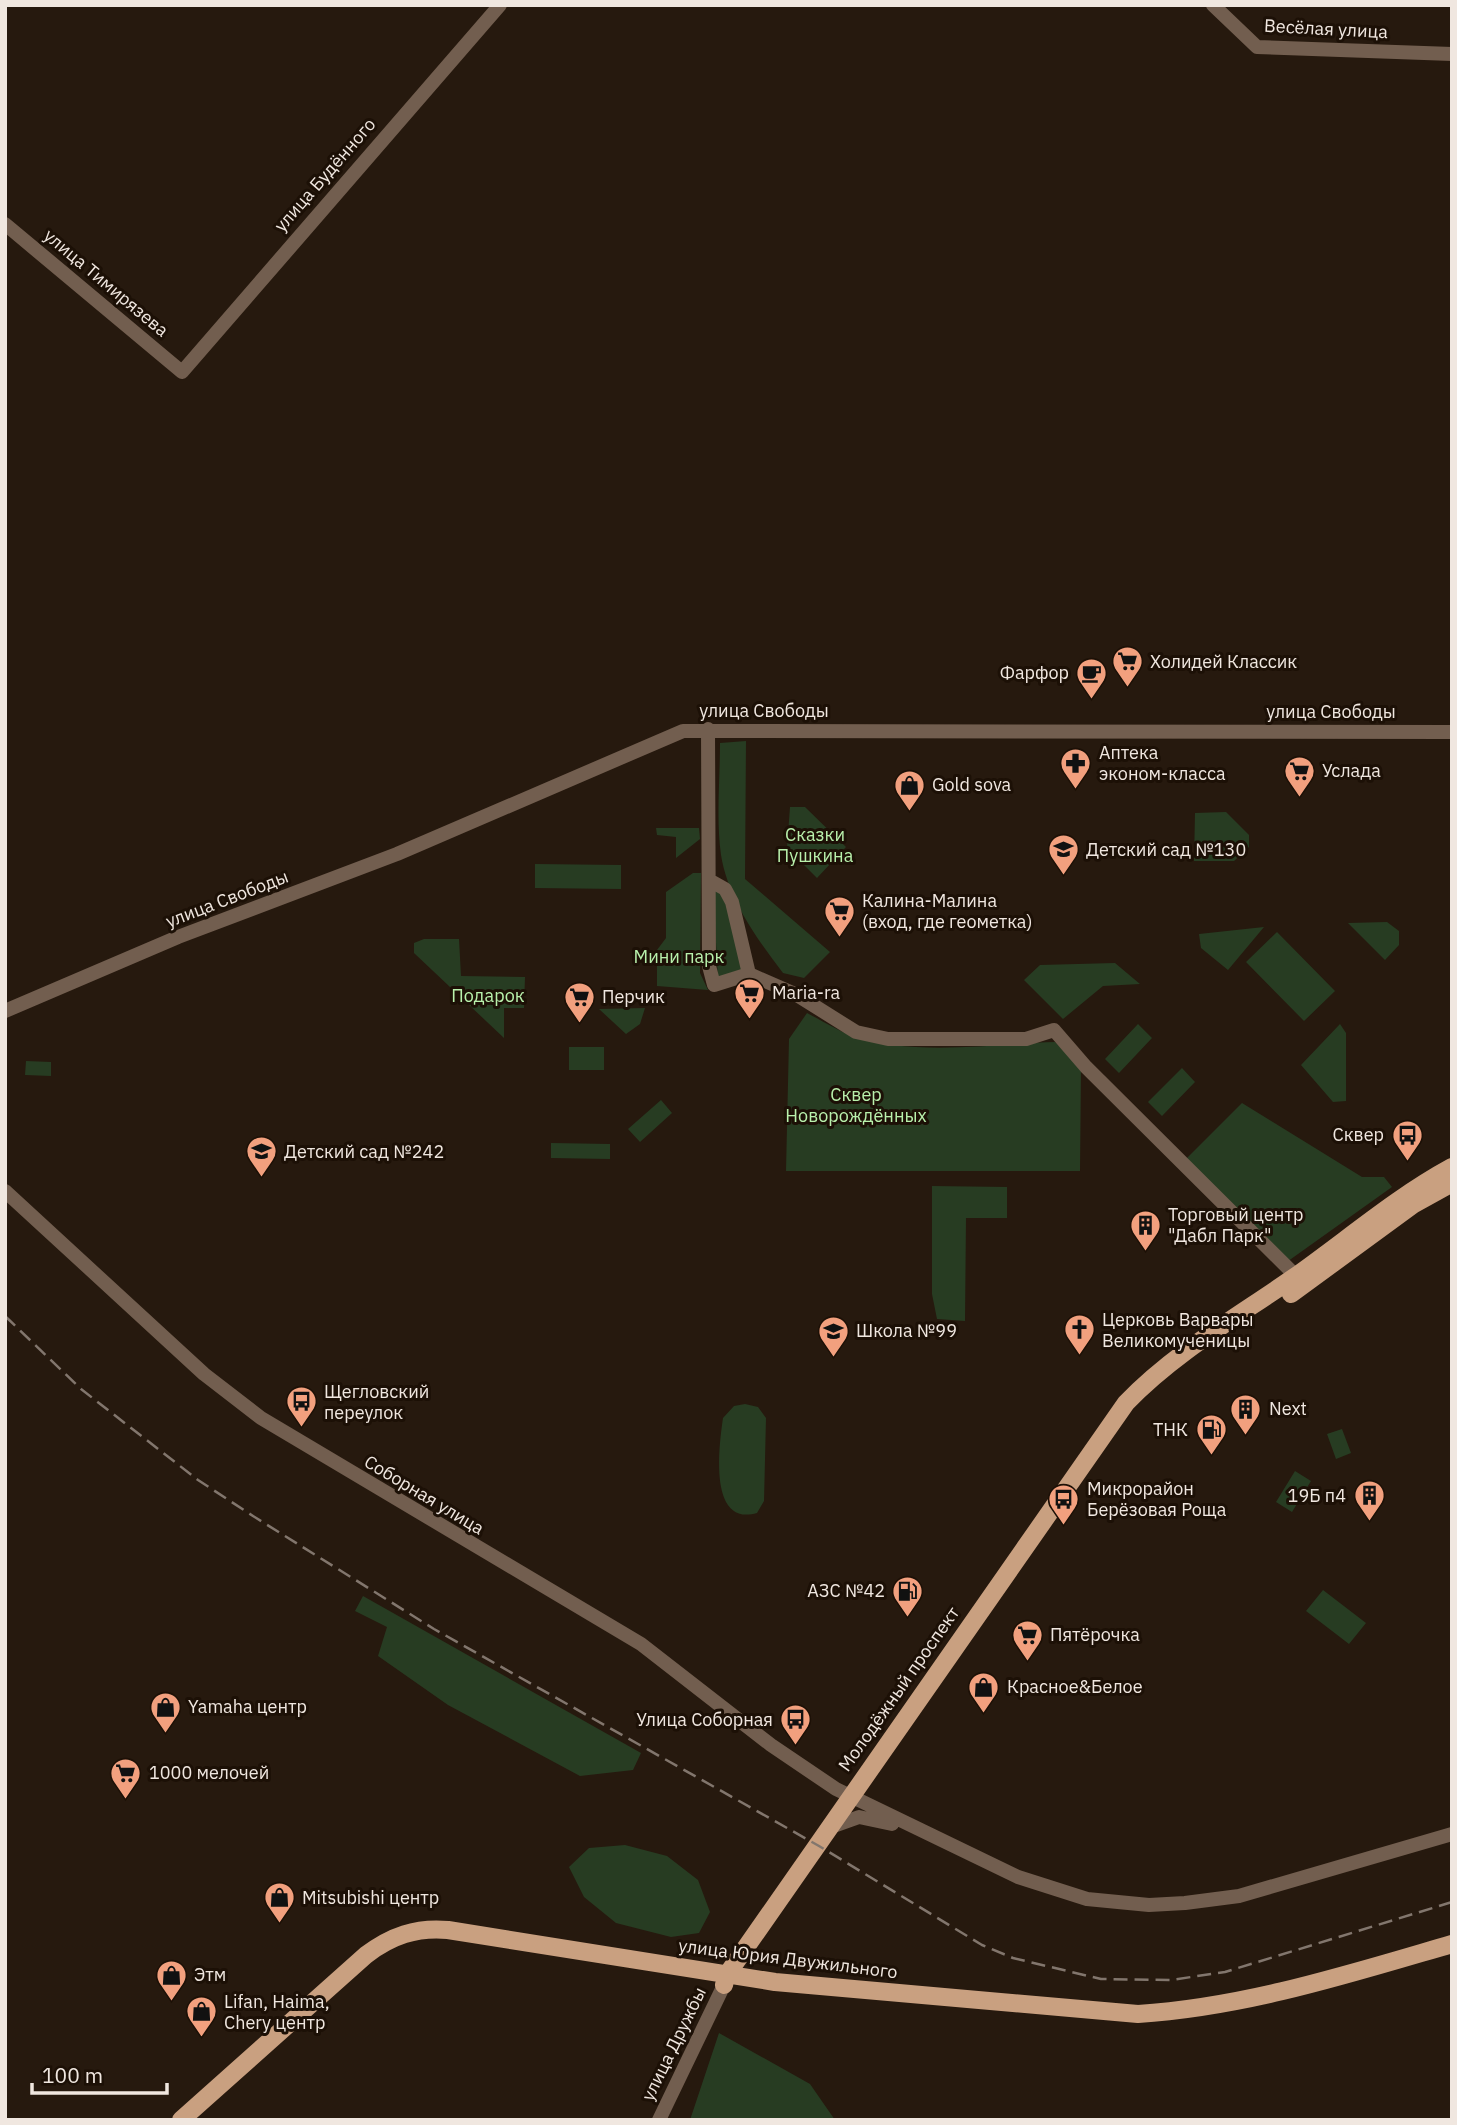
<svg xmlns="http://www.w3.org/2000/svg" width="1457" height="2125" viewBox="0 0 1457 2125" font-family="'IBM Plex Sans',sans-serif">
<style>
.green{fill:#273c22}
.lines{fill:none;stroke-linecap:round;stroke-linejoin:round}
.minor{stroke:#725e4f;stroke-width:14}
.major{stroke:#c9a080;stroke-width:18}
.rail{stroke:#82766d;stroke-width:2.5;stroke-dasharray:14 7;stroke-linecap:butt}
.labels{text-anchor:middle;stroke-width:6;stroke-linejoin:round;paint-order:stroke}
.street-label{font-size:18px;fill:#f0e7e0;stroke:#1c1006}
.poi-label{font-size:18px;fill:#f0e7e0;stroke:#1c1006;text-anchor:start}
.park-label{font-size:18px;fill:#b9f1ac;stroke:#1c1006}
</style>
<rect width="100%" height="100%" fill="#26190e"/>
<path class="green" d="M746,741L745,879L830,952L804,978L783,973C757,939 728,899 721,855C716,819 720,780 720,743Z
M790,807H805L846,847L817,878L787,848Z
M1226,812L1249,835V847L1234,861H1194L1195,813Z
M656,828H699L700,839L676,858V837L657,835Z
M535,864L621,865V889L535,888Z
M693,873H701L700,973L708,990L657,986V950L666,938V892Z
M713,886L723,891L743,968L734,977L718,980Z
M1387,922L1399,931V945L1385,960L1348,923Z
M1264,927L1228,970L1201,948L1199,934Z
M1277,932L1335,991L1304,1021L1246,962Z
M424,939H459L461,976L525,977L524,1008H504V1038L414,953V943Z
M1115,963L1140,984L1103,986L1063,1019L1024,980L1040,965Z
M645,1008L640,1024L626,1034L599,1009Z
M807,1013C821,1020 836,1030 851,1035C909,1057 993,1044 1055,1042L1081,1067L1080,1171H786L789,1039Z
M1138,1024L1152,1038L1119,1073L1105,1059Z
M1340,1024L1346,1033V1101L1333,1102L1301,1065Z
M569,1047H604V1070H569Z
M26,1061L51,1062V1076L25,1075Z
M1182,1068L1195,1082L1162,1116L1148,1102Z
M661,1100L672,1113L640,1142L628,1129Z
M1242,1103L1362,1177H1384L1392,1187L1284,1264L1182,1163Z
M551,1143L610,1144V1159L551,1158Z
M932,1186L1007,1187V1218H966L965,1321L937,1319L932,1294Z
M745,1404L758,1407L766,1418L764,1501L757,1513C708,1527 719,1446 723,1418L734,1406Z
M1342,1429L1351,1453L1336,1459L1327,1434Z
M1295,1471L1311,1481L1292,1512L1276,1502Z
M1323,1590L1366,1623L1349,1644L1306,1611Z
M363,1596L641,1753L633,1770L580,1776L448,1705L378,1656L387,1627L355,1611Z
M625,1845L667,1856L698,1880L710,1912L699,1933L671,1937L616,1923L584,1897L569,1867L589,1848Z
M719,2033L810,2084L835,2120H690Z"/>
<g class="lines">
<path class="minor" d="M1213,5L1257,47L1452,54
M5,224L182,372L500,5
M708,729L709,966L714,985L749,974
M709,880L725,889L732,902L749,974
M749,974L797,995L856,1032L888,1039H1026L1054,1030L1086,1067L1296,1276
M5,1011L178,937L397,854L683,731L1452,732
M5,1191L204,1374L261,1418L641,1644L771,1745L836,1789L1018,1877L1087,1899L1149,1905L1185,1903L1239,1896L1452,1834
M831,1827L859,1817L892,1824
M659,2120L724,1985"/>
<path class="major" d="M1291,1294L1414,1204L1452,1183
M724,1985L726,1976L1126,1403C1174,1353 1237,1317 1293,1278C1347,1240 1395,1198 1452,1167
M181,2120L366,1955C391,1936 416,1927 448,1930L775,1982L1138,2014C1246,2007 1349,1974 1452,1944"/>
<path class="rail" d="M5,1316L81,1389L198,1480L253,1516L434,1629L819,1846L982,1945L1013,1958L1101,1979L1171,1980L1225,1972L1452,1902"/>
</g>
<defs>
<symbol id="supermarket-pin" viewBox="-11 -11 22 30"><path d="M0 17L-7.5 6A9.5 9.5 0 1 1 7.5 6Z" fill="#f2a07e" stroke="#1c1006"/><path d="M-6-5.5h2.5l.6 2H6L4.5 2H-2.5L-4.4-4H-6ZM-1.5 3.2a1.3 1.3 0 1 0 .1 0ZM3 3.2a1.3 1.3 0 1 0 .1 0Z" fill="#111"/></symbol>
<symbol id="cafe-pin" viewBox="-11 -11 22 30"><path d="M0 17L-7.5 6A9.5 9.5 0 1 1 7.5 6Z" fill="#f2a07e" stroke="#1c1006"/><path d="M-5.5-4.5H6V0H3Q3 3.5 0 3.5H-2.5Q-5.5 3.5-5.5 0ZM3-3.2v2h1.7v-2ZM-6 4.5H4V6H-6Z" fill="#111"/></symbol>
<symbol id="pharmacy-pin" viewBox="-11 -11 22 30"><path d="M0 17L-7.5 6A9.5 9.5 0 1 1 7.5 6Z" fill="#f2a07e" stroke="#1c1006"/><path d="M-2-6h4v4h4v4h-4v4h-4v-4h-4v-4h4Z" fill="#111"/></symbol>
<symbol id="shop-pin" viewBox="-11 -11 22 30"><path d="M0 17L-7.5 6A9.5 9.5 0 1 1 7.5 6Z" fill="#f2a07e" stroke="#1c1006"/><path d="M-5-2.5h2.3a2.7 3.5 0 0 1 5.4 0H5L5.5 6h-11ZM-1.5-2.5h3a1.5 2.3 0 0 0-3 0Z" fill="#111"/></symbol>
<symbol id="school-pin" viewBox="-11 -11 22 30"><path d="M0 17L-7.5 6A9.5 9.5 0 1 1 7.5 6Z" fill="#f2a07e" stroke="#1c1006"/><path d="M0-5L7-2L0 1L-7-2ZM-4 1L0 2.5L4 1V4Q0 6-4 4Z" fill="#111"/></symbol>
<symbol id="bus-pin" viewBox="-11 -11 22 30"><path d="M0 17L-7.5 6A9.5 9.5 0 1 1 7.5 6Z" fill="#f2a07e" stroke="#1c1006"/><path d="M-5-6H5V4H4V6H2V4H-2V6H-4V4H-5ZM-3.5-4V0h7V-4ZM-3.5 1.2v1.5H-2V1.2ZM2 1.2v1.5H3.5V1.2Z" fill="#111"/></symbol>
<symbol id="building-pin" viewBox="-11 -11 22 30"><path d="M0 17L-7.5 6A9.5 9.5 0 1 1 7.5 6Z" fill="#f2a07e" stroke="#1c1006"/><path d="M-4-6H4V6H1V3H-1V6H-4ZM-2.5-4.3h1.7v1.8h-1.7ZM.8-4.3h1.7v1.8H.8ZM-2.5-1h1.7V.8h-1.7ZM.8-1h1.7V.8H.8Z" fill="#111"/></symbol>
<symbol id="church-pin" viewBox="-11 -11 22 30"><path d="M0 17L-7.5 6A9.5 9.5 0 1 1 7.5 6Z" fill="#f2a07e" stroke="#1c1006"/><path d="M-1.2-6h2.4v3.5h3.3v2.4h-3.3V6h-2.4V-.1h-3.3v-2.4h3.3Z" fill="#111"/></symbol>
<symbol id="fuel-pin" viewBox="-11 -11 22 30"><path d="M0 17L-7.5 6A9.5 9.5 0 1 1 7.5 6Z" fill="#f2a07e" stroke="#1c1006"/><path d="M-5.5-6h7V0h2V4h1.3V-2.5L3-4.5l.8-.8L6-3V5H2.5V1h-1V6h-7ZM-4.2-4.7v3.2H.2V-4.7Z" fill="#111"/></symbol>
</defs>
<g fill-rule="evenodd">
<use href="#supermarket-pin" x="1110" y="644" width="35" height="47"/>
<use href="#cafe-pin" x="1074" y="656" width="35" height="47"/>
<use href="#pharmacy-pin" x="1058" y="746" width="35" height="47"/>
<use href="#supermarket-pin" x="1282" y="754" width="35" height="47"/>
<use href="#shop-pin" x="892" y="768" width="35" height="47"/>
<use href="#school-pin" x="1046" y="832" width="35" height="47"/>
<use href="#supermarket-pin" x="822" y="894" width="35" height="47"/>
<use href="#supermarket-pin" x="732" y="976" width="35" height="47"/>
<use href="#supermarket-pin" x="562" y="980" width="35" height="47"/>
<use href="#bus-pin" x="1390" y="1118" width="35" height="47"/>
<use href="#school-pin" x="244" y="1134" width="35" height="47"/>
<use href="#building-pin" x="1128" y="1208" width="35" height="47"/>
<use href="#church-pin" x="1062" y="1312" width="35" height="47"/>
<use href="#school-pin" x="816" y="1314" width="35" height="47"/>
<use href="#bus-pin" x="284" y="1384" width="35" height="47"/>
<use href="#building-pin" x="1228" y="1392" width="35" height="47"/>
<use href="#fuel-pin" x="1194" y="1412" width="35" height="47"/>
<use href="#building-pin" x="1352" y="1478" width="35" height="47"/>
<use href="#bus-pin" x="1046" y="1482" width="35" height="47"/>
<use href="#fuel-pin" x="890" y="1574" width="35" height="47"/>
<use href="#supermarket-pin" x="1010" y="1618" width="35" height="47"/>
<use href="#shop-pin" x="966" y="1670" width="35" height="47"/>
<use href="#shop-pin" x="148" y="1690" width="35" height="47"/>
<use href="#bus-pin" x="778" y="1702" width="35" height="47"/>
<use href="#supermarket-pin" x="108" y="1756" width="35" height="47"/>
<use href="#shop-pin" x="262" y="1880" width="35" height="47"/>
<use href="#shop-pin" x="154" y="1958" width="35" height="47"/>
<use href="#shop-pin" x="184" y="1994" width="35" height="47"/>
</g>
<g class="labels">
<g class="street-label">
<text transform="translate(1326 29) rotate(3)" y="6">Весёлая улица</text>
<text transform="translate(325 175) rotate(-49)" y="6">улица Будённого</text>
<text transform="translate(106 283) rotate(40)" y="6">улица Тимирязева</text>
<text x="764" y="717">улица Свободы</text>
<text x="1331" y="718">улица Свободы</text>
<text transform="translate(227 899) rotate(-21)" y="6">улица Свободы</text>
<text transform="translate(424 1495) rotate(31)" y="6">Соборная улица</text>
<text transform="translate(899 1689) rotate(-55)" y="6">Молодёжный проспект</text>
<text transform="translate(788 1959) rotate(7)" y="6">улица Юрия Двужильного</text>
<text transform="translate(674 2044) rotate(-64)" y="6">улица Дружбы</text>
</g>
<g class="poi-label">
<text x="1150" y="668">Холидей Классик</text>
<text x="1069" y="679" text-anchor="end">Фарфор</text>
<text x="1099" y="759">Аптека<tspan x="1099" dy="21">эконом-класса</tspan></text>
<text x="1322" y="777">Услада</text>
<text x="932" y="791">Gold sova</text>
<text x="1086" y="856">Детский сад №130</text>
<text x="862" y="907">Калина-Малина<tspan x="862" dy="21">(вход, где геометка)</tspan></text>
<text x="772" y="999">Maria-ra</text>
<text x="602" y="1003">Перчик</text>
<text x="1384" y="1141" text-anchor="end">Сквер</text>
<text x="284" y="1158">Детский сад №242</text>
<text x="1168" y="1221">Торговый центр<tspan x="1168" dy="21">"Дабл Парк"</tspan></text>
<text x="1102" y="1326">Церковь Варвары<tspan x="1102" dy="21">Великомученицы</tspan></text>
<text x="856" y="1337">Школа №99</text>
<text x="324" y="1398">Щегловский<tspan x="324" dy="21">переулок</tspan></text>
<text x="1269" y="1415">Next</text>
<text x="1188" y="1436" text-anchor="end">ТНК</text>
<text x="1087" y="1495">Микрорайон<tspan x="1087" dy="21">Берёзовая Роща</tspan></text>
<text x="1346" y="1502" text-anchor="end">19Б п4</text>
<text x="885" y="1597" text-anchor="end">АЗС №42</text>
<text x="1050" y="1641">Пятёрочка</text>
<text x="1007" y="1693">Красное&amp;Белое</text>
<text x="188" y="1713">Yamaha центр</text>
<text x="773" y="1726" text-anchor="end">Улица Соборная</text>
<text x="149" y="1779">1000 мелочей</text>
<text x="302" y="1904">Mitsubishi центр</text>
<text x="194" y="1981">Этм</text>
<text x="224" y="2008">Lifan, Haima,<tspan x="224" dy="21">Chery центр</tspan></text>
</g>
<g class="park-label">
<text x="815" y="841">Сказки<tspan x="815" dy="21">Пушкина</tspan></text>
<text x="679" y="963">Мини парк</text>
<text x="488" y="1002">Подарок</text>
<text x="856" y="1101">Сквер<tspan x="856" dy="21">Новорождённых</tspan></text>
</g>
</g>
<rect width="1457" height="2125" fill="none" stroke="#f0e7e0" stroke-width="14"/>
<path d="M32 2083v10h135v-10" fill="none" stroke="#f0e7e0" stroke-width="3.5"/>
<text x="42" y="2083" font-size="21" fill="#f0e7e0" stroke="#1c1006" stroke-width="5" paint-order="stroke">100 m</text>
</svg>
